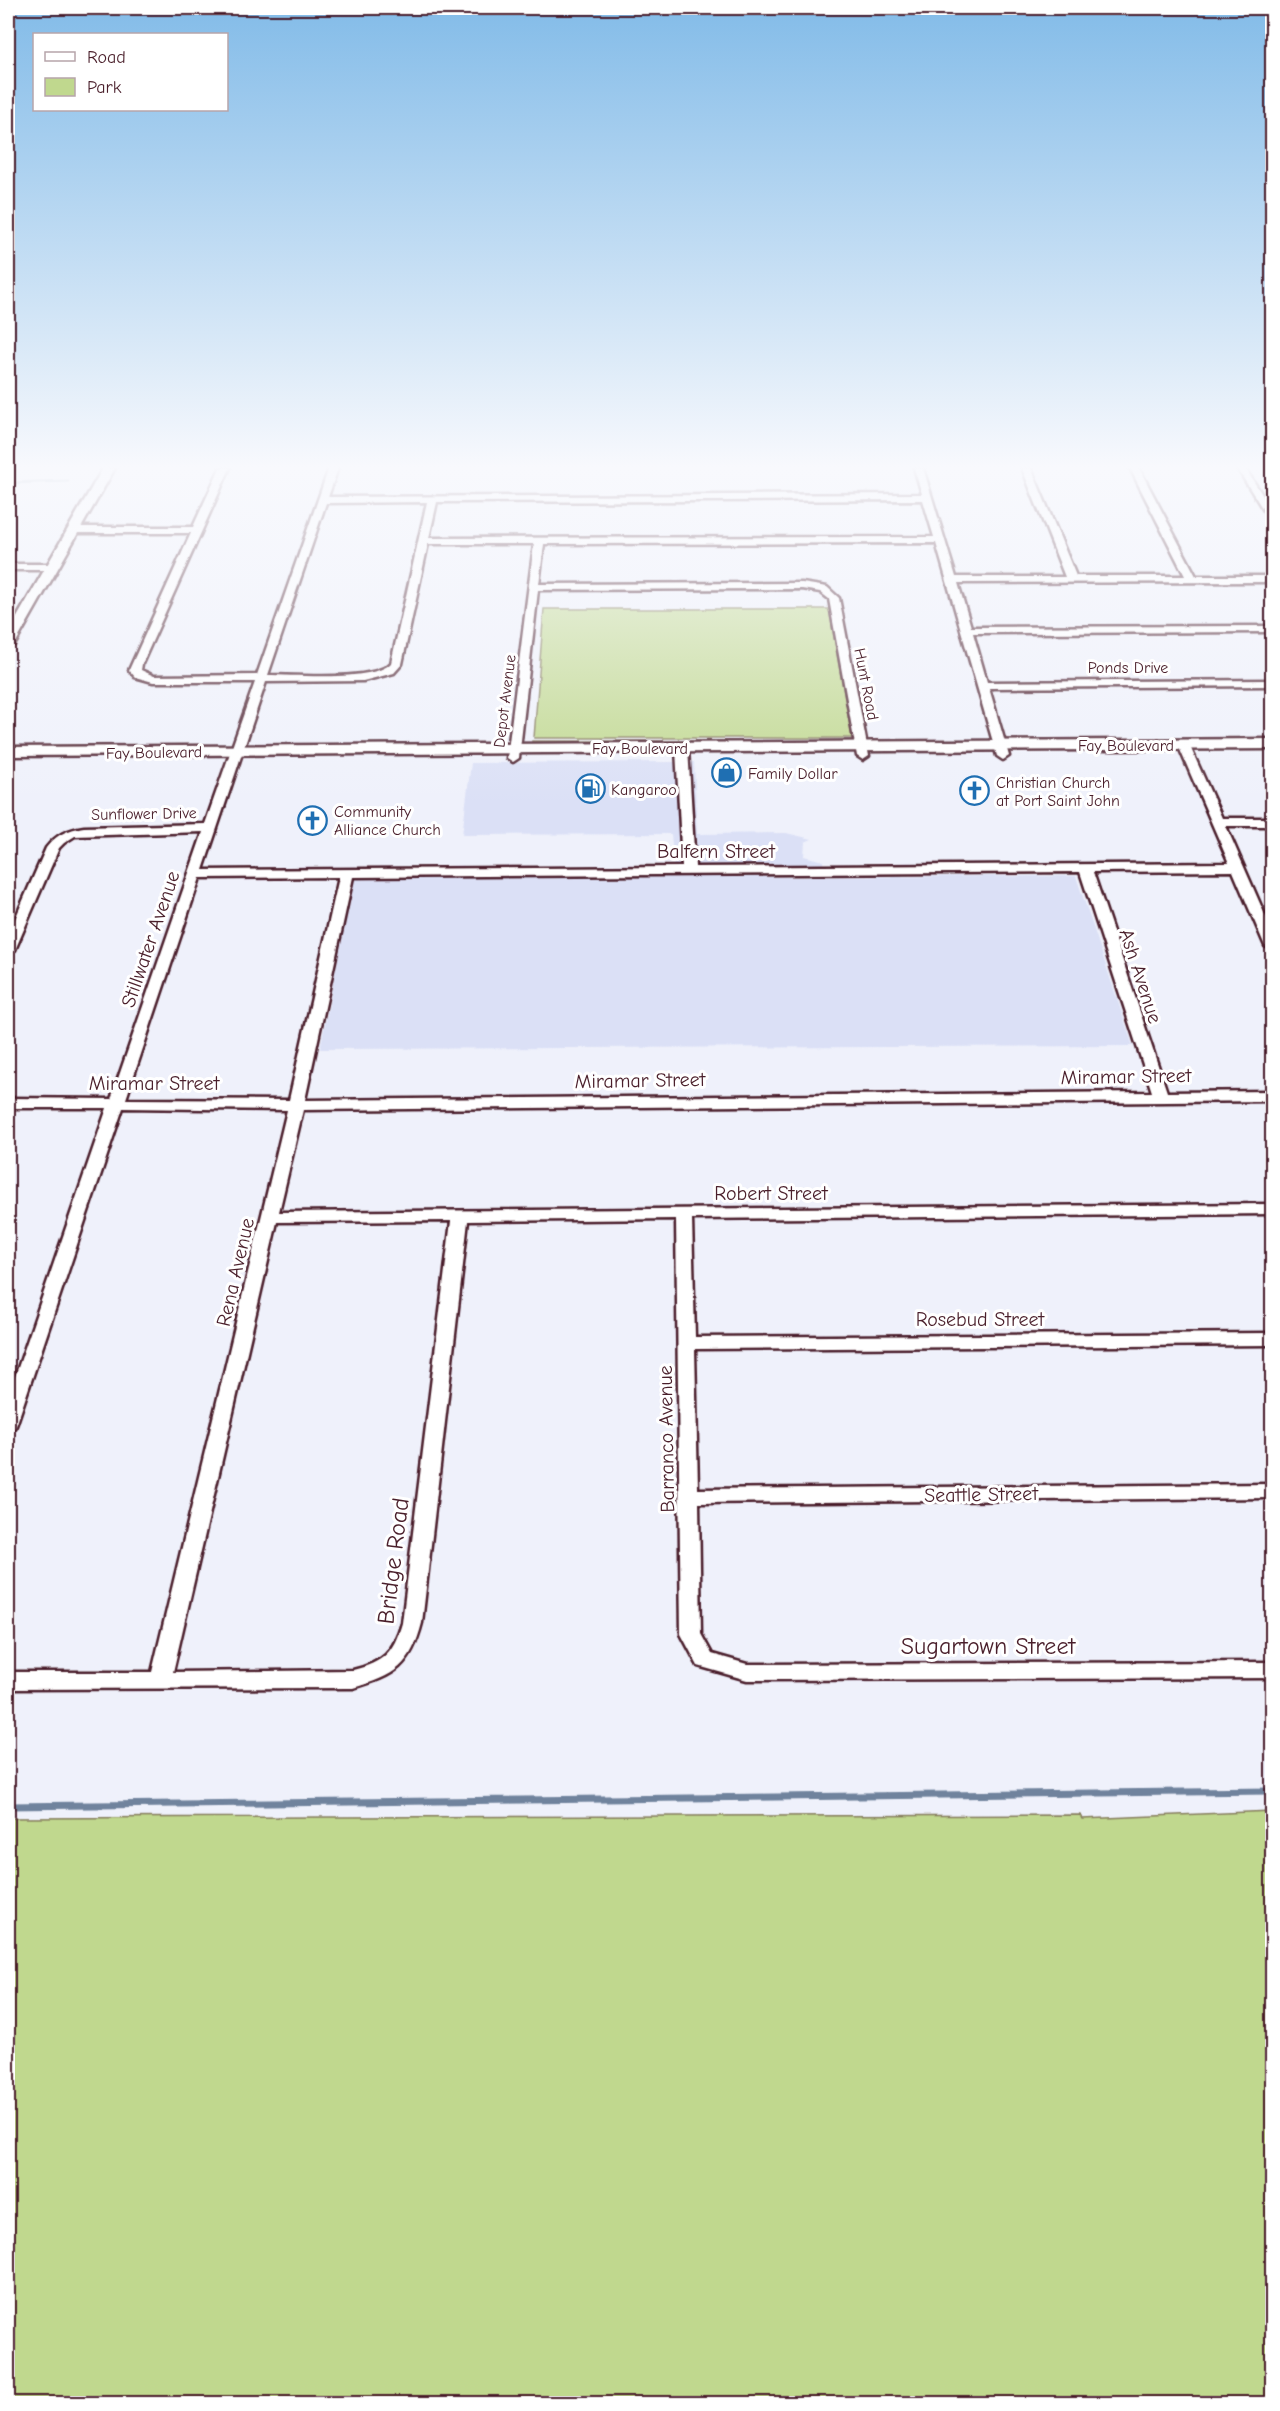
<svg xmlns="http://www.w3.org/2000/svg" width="1280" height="2411" viewBox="0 0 1280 2411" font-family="'Comic Neue',sans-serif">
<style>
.built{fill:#dbe0f6}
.green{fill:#c0d88e;stroke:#857c5c;stroke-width:1.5}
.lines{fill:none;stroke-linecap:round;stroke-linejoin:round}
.stream-far1{stroke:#70839d;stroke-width:3}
.stream{stroke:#70839d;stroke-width:7}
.minor-casing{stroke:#4a1f2b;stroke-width:5}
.major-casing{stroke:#4a1f2b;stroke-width:5}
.minor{fill:#fff;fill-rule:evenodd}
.major{fill:#fff;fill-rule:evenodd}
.labels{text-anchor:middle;stroke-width:6;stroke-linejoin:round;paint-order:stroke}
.far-street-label{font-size:16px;fill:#4a1f2b;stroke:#fff}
.far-poi-label{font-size:16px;fill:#4a1f2b;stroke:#fff;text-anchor:start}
.street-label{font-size:20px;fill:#4a1f2b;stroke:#fff}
.near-street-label{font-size:24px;fill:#4a1f2b;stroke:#fff}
</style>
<rect width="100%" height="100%" fill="#eff1fb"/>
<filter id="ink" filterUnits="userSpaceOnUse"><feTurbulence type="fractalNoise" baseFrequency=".0167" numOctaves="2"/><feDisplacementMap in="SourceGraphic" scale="12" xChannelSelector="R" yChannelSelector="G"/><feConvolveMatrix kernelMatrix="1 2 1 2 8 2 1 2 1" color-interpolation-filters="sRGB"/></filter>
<g filter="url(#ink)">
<path class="built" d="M678,762L683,867H674L671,834L462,835L471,763Z
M688,762H694L697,834L786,833L812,839L805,842L804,856L823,861L824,867H694Z
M1076,876L1133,1046L320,1049L354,878Z"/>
<path class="green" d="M544,609H829L852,738H534Z
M532,741H849L850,744L532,745Z
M1272,1811V2403H8V1818L1080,1815L1082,1819Z"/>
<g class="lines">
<path class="stream-far1" d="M8,483L68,481"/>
<path class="stream" d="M8,1806L1272,1791"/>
<defs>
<path id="minor" d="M220,468H230L142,664L141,670L154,676L257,675L329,468H338L328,497L922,494L914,468H923L956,577H1065L1022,468H1031L1076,576H1185L1130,468H1139L1196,576H1272V582L958,583L971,627L1272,626V632L973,633L987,682L1272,680V686L989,688L1009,756L1003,760L997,756L936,543L544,544L539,584L802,583L827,587L839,598L869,756L863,760L857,756L829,599L820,592L802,589L538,590L519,758L513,762L507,758L534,544H428L402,664L394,673L363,681L266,682L203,870L682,867L676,748L682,744L688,748L695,867L1229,863L1178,745L1180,742H1188L1222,818H1272V826H1226L1272,931V950L1265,946L1233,871L1093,872L1167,1092L1272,1091V1101L303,1110L279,1212L1272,1204V1214L692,1219L695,1337L1272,1333V1345L695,1349L698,1489L1272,1484V1498L699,1503L701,1634L712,1654L747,1664L1272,1662V1678L747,1680L698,1666L681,1634L676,1219L468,1221L422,1623C411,1666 395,1676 353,1688L8,1689V1672H152L287,1110L123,1108L17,1423L15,1428L8,1429V1397L107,1108H8V1098L111,1099L203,832L75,836L64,843L59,848L15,950L8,954V935L46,848C57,834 67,830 84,827L205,824L255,682H153L135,677L129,670L191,533H74L69,530L74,527H193ZM923,500L934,537L429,538L437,502ZM427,502L391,663C374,682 294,675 268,675L326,503ZM1080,872L1152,1092L305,1100L353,877ZM339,877L289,1100L126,1099L200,878ZM451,1221L402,1623C393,1653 384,1662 353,1670L173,1672L277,1222Z
M1237,468H1245L1272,510V520L1269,519Z
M8,564H52L57,567L52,570H8Z"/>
<path id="major" d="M103,468H115L15,644L8,648V633Z
M1272,739V749L8,756V747Z"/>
</defs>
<use href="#minor" class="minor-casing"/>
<use href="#major" class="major-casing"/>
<use href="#minor" class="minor"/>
<use href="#major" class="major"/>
</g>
</g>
<linearGradient id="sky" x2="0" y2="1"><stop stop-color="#82bbe8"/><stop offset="0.58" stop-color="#f8f9fd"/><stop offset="1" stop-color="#f8f9fd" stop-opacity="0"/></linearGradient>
<rect width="1280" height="805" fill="url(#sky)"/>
<defs>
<symbol id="shop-ring" viewBox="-11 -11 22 22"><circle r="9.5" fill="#fff" stroke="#1f6fb2" stroke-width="1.5"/><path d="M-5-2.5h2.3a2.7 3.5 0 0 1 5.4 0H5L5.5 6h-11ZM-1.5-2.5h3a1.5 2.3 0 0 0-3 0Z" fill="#1f6fb2"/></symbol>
<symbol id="fuel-ring" viewBox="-11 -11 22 22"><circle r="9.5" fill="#fff" stroke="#1f6fb2" stroke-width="1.5"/><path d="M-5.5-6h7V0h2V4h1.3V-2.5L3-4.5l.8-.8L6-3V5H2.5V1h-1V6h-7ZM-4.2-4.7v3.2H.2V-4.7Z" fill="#1f6fb2"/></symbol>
<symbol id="church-ring" viewBox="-11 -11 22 22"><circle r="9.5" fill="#fff" stroke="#1f6fb2" stroke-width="1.5"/><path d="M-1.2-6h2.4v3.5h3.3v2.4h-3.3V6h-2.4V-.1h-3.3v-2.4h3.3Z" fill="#1f6fb2"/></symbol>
</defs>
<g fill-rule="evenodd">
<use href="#shop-ring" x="710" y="756" width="33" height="33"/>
<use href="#fuel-ring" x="574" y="772" width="33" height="33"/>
<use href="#church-ring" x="958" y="774" width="33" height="33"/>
<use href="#church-ring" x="296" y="804" width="33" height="33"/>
</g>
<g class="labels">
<g class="far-street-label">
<text x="1128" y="673">Ponds Drive</text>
<text transform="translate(867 684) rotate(79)" y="6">Hunt Road</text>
<text transform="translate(504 701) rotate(-83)" y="6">Depot Avenue</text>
<text x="1126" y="751">Fay Boulevard</text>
<text x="640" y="754">Fay Boulevard</text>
<text transform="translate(154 752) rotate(-1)" y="6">Fay Boulevard</text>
<text transform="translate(144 813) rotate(-1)" y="6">Sunflower Drive</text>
</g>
<g class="far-poi-label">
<text x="748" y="779">Family Dollar</text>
<text x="996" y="788">Christian Church<tspan x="996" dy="18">at Port Saint John</tspan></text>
<text x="611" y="795">Kangaroo</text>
<text x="334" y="817">Community<tspan x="334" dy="18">Alliance Church</tspan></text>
</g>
<g class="street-label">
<text x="716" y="858">Balfern Street</text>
<text transform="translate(150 939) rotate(-71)" y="7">Stillwater Avenue</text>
<text transform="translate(1141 976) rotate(72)" y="7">Ash Avenue</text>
<text transform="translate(1126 1076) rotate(-1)" y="7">Miramar Street</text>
<text transform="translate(640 1080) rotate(-1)" y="7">Miramar Street</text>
<text x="154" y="1090">Miramar Street</text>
<text x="771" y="1200">Robert Street</text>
<text transform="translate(235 1272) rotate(-77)" y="7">Rena Avenue</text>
<text x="980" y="1326">Rosebud Street</text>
<text transform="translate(666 1439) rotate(-91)" y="7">Barranco Avenue</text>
<text transform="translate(981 1494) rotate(-1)" y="7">Seattle Street</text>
</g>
<g class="near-street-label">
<text transform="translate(393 1561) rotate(-83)" y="8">Bridge Road</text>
<text x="988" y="1654">Sugartown Street</text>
</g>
</g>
<rect width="1280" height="2411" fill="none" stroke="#fff" stroke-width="30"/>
<rect x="15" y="15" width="1250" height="2381" fill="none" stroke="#4a1f2b" stroke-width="2" filter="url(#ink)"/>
<rect x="33" y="33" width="195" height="78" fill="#ffffff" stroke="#b7a5aa" stroke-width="1.5"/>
<rect x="45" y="52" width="30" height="9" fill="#ffffff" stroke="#b7a5aa" stroke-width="1.5"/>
<text x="87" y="63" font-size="18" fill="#4a1f2b">Road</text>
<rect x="45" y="78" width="30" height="18" fill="#c0d88e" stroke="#b7a5aa" stroke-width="1.5"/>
<text x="87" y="93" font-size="18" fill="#4a1f2b">Park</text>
</svg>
